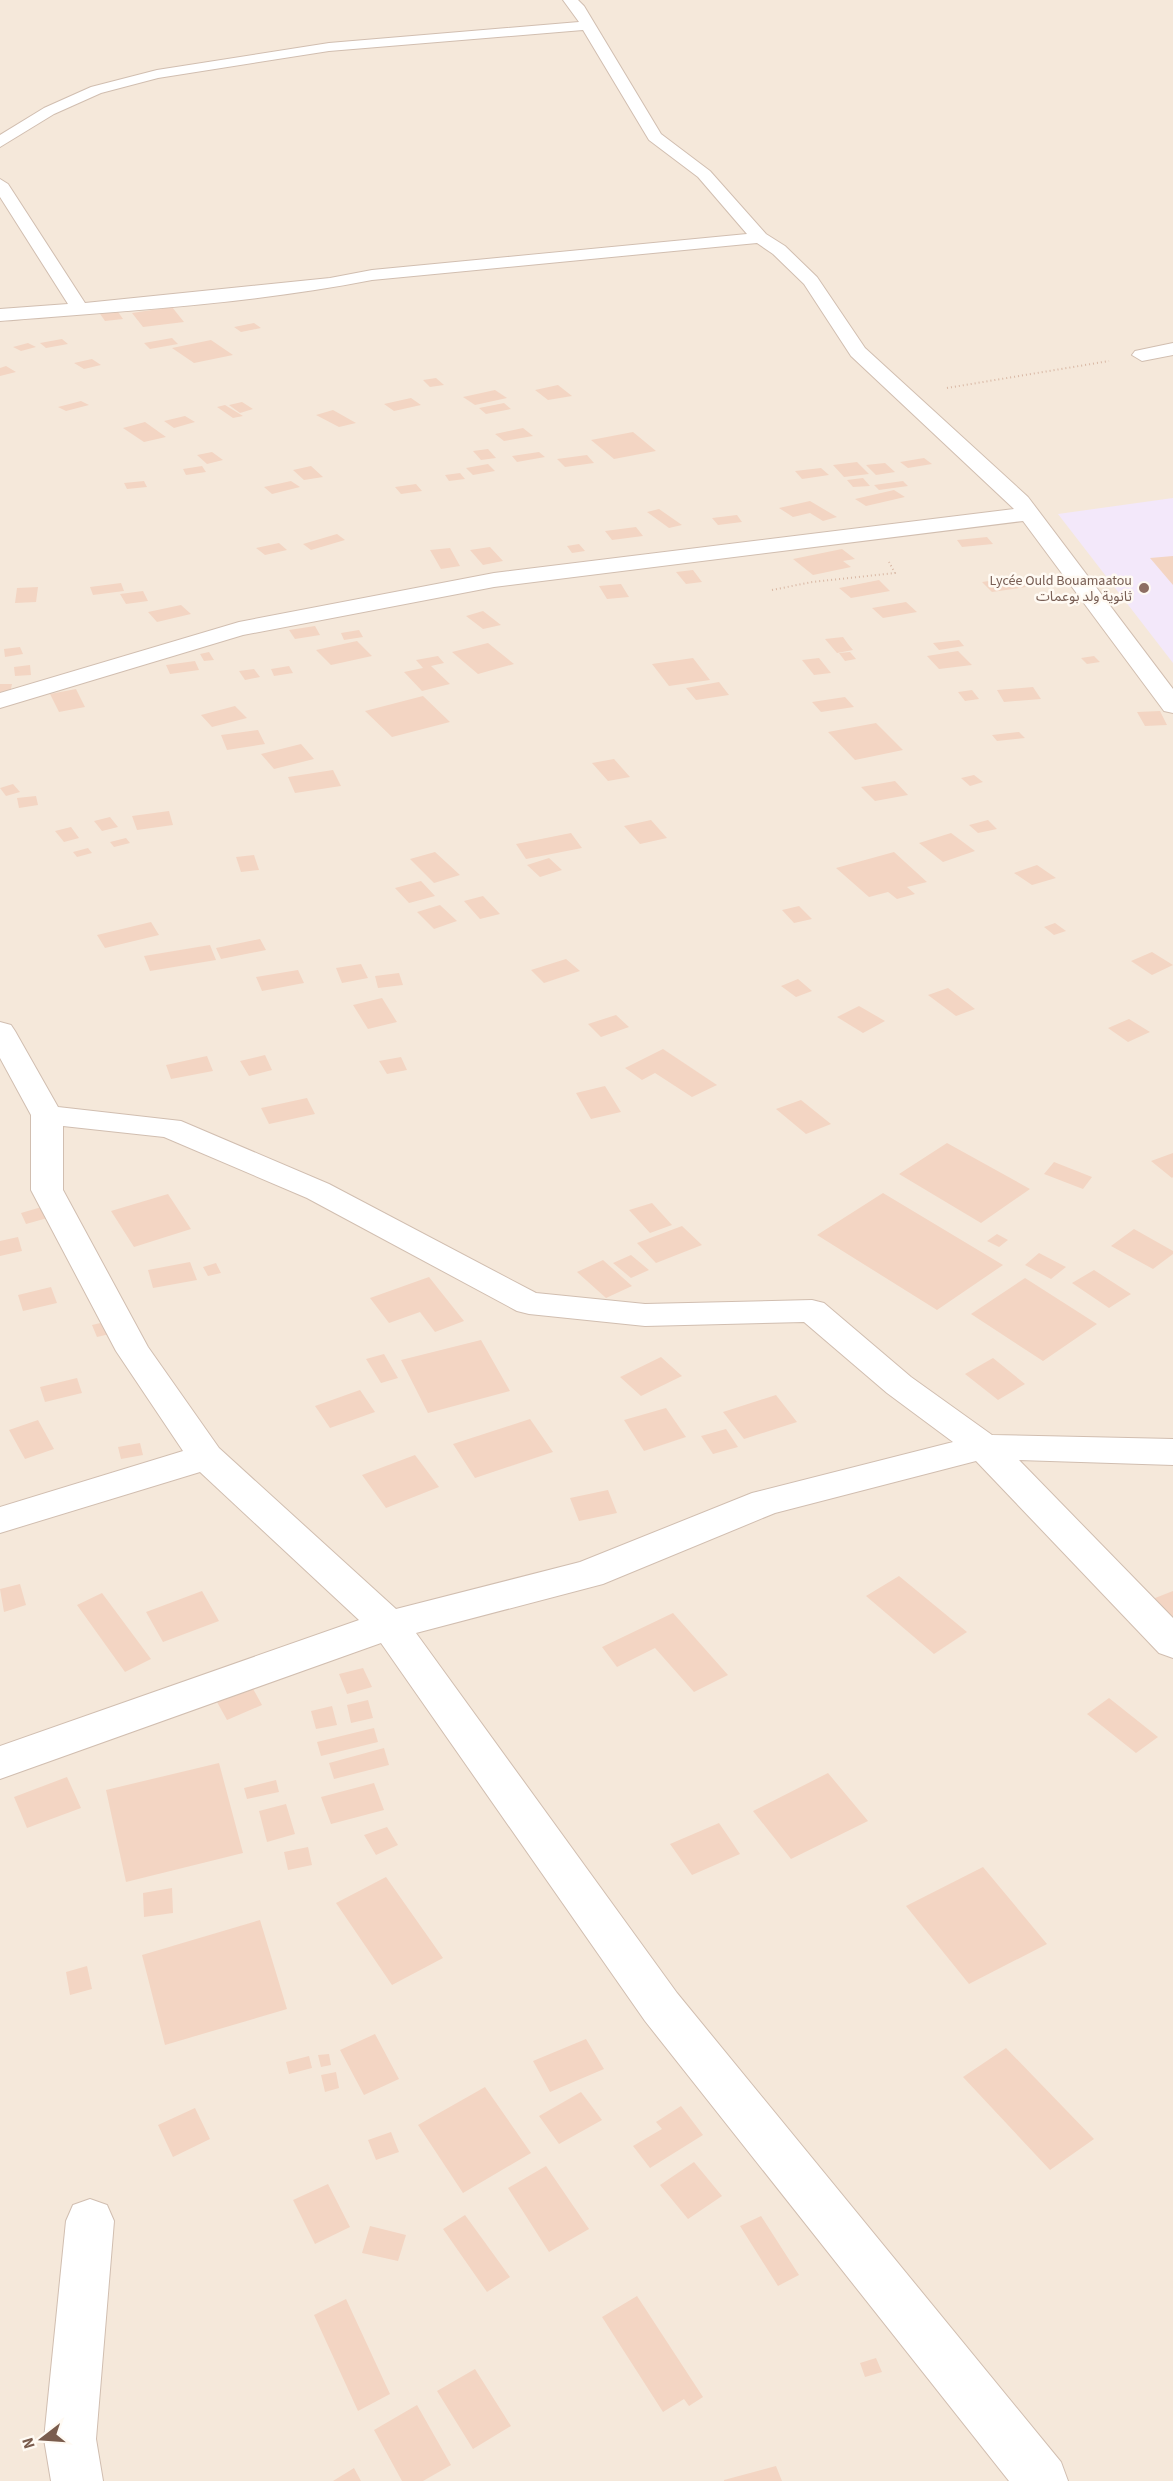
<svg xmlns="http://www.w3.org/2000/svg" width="1173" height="2481" viewBox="0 0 1173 2481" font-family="'Source Sans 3','Noto Sans Arabic',sans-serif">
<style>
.residential{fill:#f5e8da}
.education{fill:#f3e8fa}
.building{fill:#f3d5c3}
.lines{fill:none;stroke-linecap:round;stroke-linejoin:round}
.street-casing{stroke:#d1beb0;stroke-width:2}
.path{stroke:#d9b8a5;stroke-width:2;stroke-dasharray:1 3;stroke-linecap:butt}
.street{fill:#fff;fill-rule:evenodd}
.education-dot{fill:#8d6e63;stroke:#fffaf3;stroke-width:2}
.labels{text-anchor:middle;stroke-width:5;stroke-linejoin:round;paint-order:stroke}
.far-education-label{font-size:14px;fill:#785e54;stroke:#fffaf3;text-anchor:end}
</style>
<rect width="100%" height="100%" fill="#fdf6ec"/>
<path class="residential" d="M0,0H1173V2481H0Z"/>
<path class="education" d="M1173,498V663L1058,514Z"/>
<path class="building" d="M172,307L184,322L143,327L132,313Z
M116,309L123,319L105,321L98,311Z
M254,323L261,328L241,332L234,327Z
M172,338L178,344L150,349L144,343Z
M62,339L68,344L46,348L40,343Z
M211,340L233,355L194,363L172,348Z
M28,343L36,347L21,351L13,347Z
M92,359L101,365L84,369L74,363Z
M6,366L16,372L0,376V368Z
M436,378L444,385L430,387L423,380Z
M558,385L572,396L548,400L535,390Z
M495,390L507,398L475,405L463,397Z
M411,398L421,405L394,411L384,404Z
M81,401L89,405L66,411L58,407Z
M242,402L253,409L240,413L229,405Z
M504,403L511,409L486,414L479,408Z
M225,405L243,416L233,418L217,407Z
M333,410L356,423L339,427L316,415Z
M185,416L195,422L174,428L164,421Z
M145,422L166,437L144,442L123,428Z
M523,428L533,436L504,441L495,434Z
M633,432L656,451L614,459L591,440Z
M488,449L496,458L481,460L473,451Z
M212,452L223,460L207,464L197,455Z
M539,452L545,457L517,462L512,456Z
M587,455L594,463L565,467L557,459Z
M924,458L932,464L908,468L900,462Z
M857,462L869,474L844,477L833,465Z
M885,463L895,472L876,475L866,465Z
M488,464L495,471L473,475L466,468Z
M202,466L206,472L186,475L183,469Z
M311,466L323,477L304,480L293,470Z
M821,468L829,475L802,479L795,471Z
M460,473L465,479L449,481L445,475Z
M863,478L870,486L853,487L847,480Z
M144,481L147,487L127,489L124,483Z
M291,481L300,487L272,494L264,487Z
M903,481L908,486L879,490L874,485Z
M416,484L422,491L401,494L395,487Z
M894,490L905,497L866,506L855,499Z
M810,501L837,517L823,521L810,513L793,517L779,508Z
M659,509L682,525L669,528L647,512Z
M737,515L742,522L718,525L712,518Z
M636,527L643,536L612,540L605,531Z
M337,534L345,540L311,550L303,544Z
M987,537L993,544L962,547L957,540Z
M279,543L287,550L265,555L256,548Z
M579,544L585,551L572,553L567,546Z
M490,547L503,561L483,565L470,550Z
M450,548L460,566L441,569L430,550Z
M842,549L855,559L843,561L851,567L813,575L793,559Z
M1173,556V585L1150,558Z
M693,570L702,582L686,584L676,572Z
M1016,577L1026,587L992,592L982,582Z
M879,580L890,591L851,598L839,588Z
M121,583L124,591L93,595L90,587Z
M621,584L629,597L607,599L599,586Z
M38,587L36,602L15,603L17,588Z
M143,591L148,601L126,604L120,594Z
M906,602L917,612L883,618L872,608Z
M181,605L191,614L157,622L148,612Z
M483,611L501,625L483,629L466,616Z
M315,626L320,635L295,639L289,630Z
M359,630L363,637L344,640L341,633Z
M843,637L848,644L853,650L837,653L825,639Z
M959,640L964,646L939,650L933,643Z
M357,641L372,656L331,665L316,650Z
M488,643L514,664L478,674L452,652Z
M20,647L23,654L5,657L4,649Z
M958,651L972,665L939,669L927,656Z
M209,652L214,660L204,661L200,654Z
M850,652L856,659L845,661L839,653Z
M438,656L444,663L431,666L450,684L422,691L404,672L423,668L416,660Z
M1094,656L1100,662L1087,664L1081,658Z
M693,658L710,680L669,686L652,664Z
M819,658L831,673L814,675L802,660Z
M195,661L199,670L170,674L166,665Z
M30,665L31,675L15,676L14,667Z
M289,666L293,673L274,676L271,669Z
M254,669L260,677L245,680L239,671Z
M719,682L729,695L696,700L686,688Z
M0,684H12L10,693H0Z
M1033,687L1041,699L1004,702L997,690Z
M76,689L85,707L59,712L50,694Z
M972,690L979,699L965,701L958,692Z
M423,696L450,722L392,737L365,711Z
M845,697L854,707L821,712L812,702Z
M235,706L247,718L212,727L201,715Z
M1160,711L1167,725L1145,726L1137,712Z
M876,723L903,750L855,760L828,732Z
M258,730L265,744L227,750L221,735Z
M1019,732L1025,738L997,741L992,735Z
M301,744L314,759L274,769L261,754Z
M614,759L630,777L608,781L592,763Z
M333,770L341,786L295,793L288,777Z
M974,775L983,782L970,786L961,778Z
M895,781L908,795L875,801L861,787Z
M13,784L20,792L6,796L0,788Z
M36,796L38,805L19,808L17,798Z
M169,811L173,825L137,830L132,816Z
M110,817L118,827L102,831L94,821Z
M651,820L667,838L640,844L624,826Z
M988,820L997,829L978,833L969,825Z
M71,827L79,838L64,842L55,831Z
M571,833L582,848L526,859L516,844Z
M951,833L975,851L943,862L919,843Z
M126,838L130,843L114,847L110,842Z
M88,848L92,853L77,857L73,852Z
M435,852L460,875L434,883L410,859Z
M894,852L927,882L907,887L915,894L897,899L888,892L869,897L836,868Z
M254,855L259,870L241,872L236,857Z
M549,858L562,870L540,877L527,865Z
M1037,865L1056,878L1032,885L1014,873Z
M421,881L435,896L409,903L395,888Z
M483,896L500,914L480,919L464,901Z
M440,905L457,921L434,929L417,912Z
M799,906L812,919L794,923L782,910Z
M151,922L159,935L105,948L97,935Z
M1055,923L1066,931L1054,935L1044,927Z
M260,939L266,950L221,959L216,948Z
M210,945L216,960L150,971L144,956Z
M1152,952L1173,965L1152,975L1131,961Z
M566,959L580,971L544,983L531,970Z
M361,964L368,978L342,983L336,968Z
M298,970L304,983L262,991L256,977Z
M399,973L403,985L378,988L375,976Z
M798,979L812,991L796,997L781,986Z
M948,988L975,1009L956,1016L928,995Z
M382,998L397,1022L368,1029L353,1005Z
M859,1006L885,1021L863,1033L837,1017Z
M616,1015L629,1027L601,1037L588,1024Z
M1129,1019L1150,1032L1128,1042L1108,1028Z
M663,1049L717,1085L692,1097L655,1073L642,1080L625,1068Z
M265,1055L272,1070L249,1076L240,1061Z
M207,1056L213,1071L171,1079L166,1065Z
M401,1057L407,1070L387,1074L379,1061Z
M605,1086L621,1112L591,1119L576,1093Z
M307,1098L315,1114L269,1124L261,1108Z
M801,1100L831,1124L806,1134L776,1109Z
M947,1143L1030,1189L981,1223L899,1174Z
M1173,1153V1177L1172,1178L1151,1161Z
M1054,1162L1092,1177L1083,1189L1044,1174Z
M883,1193L1003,1265L937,1310L817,1235Z
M168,1194L191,1229L134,1247L111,1211Z
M652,1203L672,1225L650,1233L629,1210Z
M45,1206L51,1217L26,1224L21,1213Z
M682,1226L702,1245L656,1263L637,1243Z
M1134,1229L1173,1251V1254L1153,1269L1111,1246Z
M997,1234L1008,1240L999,1247L987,1241Z
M18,1237L22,1251L0,1256V1241Z
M1039,1253L1066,1267L1051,1279L1025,1265Z
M631,1255L649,1270L631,1278L613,1263Z
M603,1260L632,1286L606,1298L577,1272Z
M190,1262L197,1280L153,1288L148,1270Z
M216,1263L221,1273L208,1276L203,1267Z
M1094,1270L1131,1294L1109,1308L1072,1283Z
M429,1277L464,1321L435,1332L420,1312L389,1323L370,1298Z
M1025,1278L1097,1324L1043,1361L971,1314Z
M51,1287L57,1303L23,1311L18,1295Z
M113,1320L118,1332L97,1337L92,1325Z
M481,1340L510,1391L428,1413L401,1360Z
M384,1354L398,1378L381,1383L366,1359Z
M661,1357L682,1376L641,1396L620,1377Z
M993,1358L1025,1384L998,1400L965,1374Z
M77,1378L82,1393L45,1402L40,1387Z
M360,1390L375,1412L330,1428L315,1406Z
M776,1395L797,1422L744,1439L723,1412Z
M666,1408L686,1437L644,1451L624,1420Z
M530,1419L553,1452L475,1478L453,1444Z
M38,1420L54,1449L25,1459L9,1430Z
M726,1429L738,1447L713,1454L701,1436Z
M140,1443L143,1455L121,1459L118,1447Z
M415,1455L439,1487L386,1508L362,1475Z
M608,1490L617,1513L579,1521L570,1498Z
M899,1576L967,1632L934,1654L866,1596Z
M20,1584L26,1605L4,1612L0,1589Z
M202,1591L219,1621L163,1642L146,1612Z
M1173,1591V1625L1150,1600Z
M102,1593L151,1659L125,1672L77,1605Z
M673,1613L728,1675L694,1692L655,1648L617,1667L602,1647Z
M363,1668L372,1687L347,1694L339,1674Z
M247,1678L262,1705L227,1720L212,1693Z
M1109,1698L1158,1737L1136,1753L1087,1714Z
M368,1700L373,1718L351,1723L347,1705Z
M332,1706L337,1725L316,1729L311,1711Z
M374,1728L378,1742L321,1756L317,1742Z
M384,1748L389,1765L334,1779L329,1763Z
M219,1763L243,1853L126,1882L106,1790Z
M828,1773L868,1821L791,1859L753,1811Z
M67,1777L81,1808L27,1828L14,1797Z
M276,1780L279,1792L247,1799L244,1788Z
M374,1783L384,1810L331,1824L321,1797Z
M286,1804L295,1834L267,1842L259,1811Z
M719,1823L740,1854L692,1875L670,1844Z
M387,1827L398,1845L376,1855L364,1835Z
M308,1847L312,1865L288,1870L284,1852Z
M983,1867L1047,1944L969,1984L906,1906Z
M386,1877L443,1958L392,1985L336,1903Z
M172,1888L173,1913L144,1917L143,1893Z
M260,1920L287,2009L165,2045L142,1955Z
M87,1966L92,1989L70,1995L66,1972Z
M375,2034L399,2079L364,2095L340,2050Z
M586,2039L604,2069L550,2092L533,2061Z
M1006,2048L1094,2139L1050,2170L963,2077Z
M329,2054L331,2065L321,2067L318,2055Z
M309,2056L312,2068L289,2074L286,2062Z
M336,2072L339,2088L325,2092L321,2075Z
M485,2087L531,2153L463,2193L418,2125Z
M581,2092L602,2120L559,2144L539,2116Z
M681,2106L703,2135L650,2168L633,2146L662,2129L656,2122Z
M195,2108L210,2139L173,2157L158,2125Z
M391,2132L399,2152L376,2160L368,2140Z
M694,2162L722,2196L688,2219L660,2185Z
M546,2166L589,2229L549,2252L508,2188Z
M328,2184L350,2227L315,2244L293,2200Z
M465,2215L510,2277L487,2292L443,2229Z
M761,2216L799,2275L778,2286L740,2226Z
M370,2226L406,2235L398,2261L362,2253Z
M637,2296L703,2397L689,2406L684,2399L663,2412L602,2317Z
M346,2299L390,2394L358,2411L314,2315Z
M876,2358L882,2372L865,2377L860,2363Z
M475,2369L511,2426L473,2449L437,2391Z
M417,2405L451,2465L423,2481H402L374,2430Z
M776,2466L782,2481H724V2480Z
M354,2468L361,2481H333Z"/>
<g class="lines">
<defs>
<path id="street" d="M563,0H578L584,6L661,134L710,171L766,234L785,246L817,277L865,348L1028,497L1173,689V713L1164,711L1023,521L494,587L243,635L0,708V693L239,622L494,573L1014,509L851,356L804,284L773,254L757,243L372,280C250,304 124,311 0,321V309L68,304L0,197V179L8,184L85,303L330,278L372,270L747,234L698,177L649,140L583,30L329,51L158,78L101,93L54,114L0,147V135L44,108L91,87L157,70L329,43L579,22Z
M1173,343V355L1142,361L1132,355L1135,351Z
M0,1022L11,1025L15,1031L58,1107L181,1121L329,1184L536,1293L645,1304L812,1300L824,1303L911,1377L992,1435L1173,1439V1465L1019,1460L1173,1618V1658L1159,1653L976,1461L775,1513L603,1584L416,1633L677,1993L1061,2462L1068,2481H1009L645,2021L381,1643L0,1779V1746L359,1620L200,1472L0,1533V1507L183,1451L116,1351L31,1190V1115L0,1058ZM63,1126L164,1137L307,1198L517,1311L529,1314L645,1326L804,1322L887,1393L953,1442L752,1493L580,1562L396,1609L219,1448L148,1347L63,1190Z
M90,2199L107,2205L114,2221L96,2439L103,2481H51L44,2439L66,2221L73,2205Z"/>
</defs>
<use href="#street" class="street-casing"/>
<path class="path" d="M947,388L1109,361
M772,590L812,582L895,573L889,562"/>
<use href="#street" class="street"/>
</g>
<circle class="education-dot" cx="1144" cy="588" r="6"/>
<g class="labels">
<g class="far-education-label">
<text x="1132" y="585">Lycée Ould Bouamaatou<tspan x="1132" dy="16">ثانوية ولد بوعمات</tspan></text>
</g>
</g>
<g transform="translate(42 2439) rotate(253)" stroke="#fffaf3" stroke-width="4.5" paint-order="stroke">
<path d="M0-4.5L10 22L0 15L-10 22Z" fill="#7a5c4d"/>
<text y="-9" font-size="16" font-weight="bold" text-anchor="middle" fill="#7a5c4d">N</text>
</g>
</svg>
